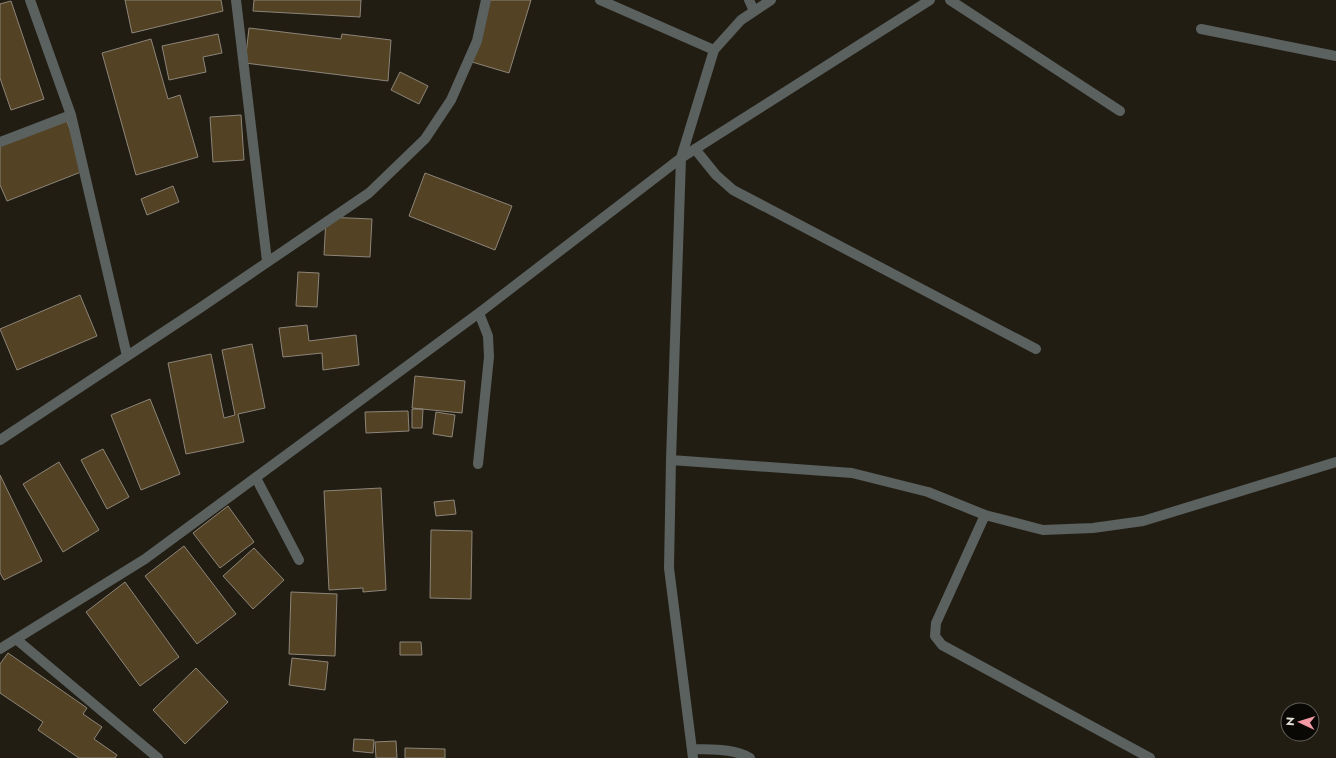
<svg xmlns="http://www.w3.org/2000/svg" width="1336" height="758" viewBox="0 0 1336 758" font-family="Jost,sans-serif">
<style>
.building{fill:#534223;stroke:#8c8579}
.lines{fill:none;stroke-linecap:round;stroke-linejoin:round}
.minor{stroke:#5a615f;stroke-width:10}
</style>
<rect width="100%" height="100%" fill="#221d13"/>
<path class="building" d="M125,0H221L223,11L132,33Z
M254,0H361L360,17L253,11Z
M490,0H531L509,73L472,62Z
M11,1L44,99L11,110L0,78V4Z
M249,28L341,39L342,34L391,40L388,81L245,63Z
M218,34L222,53L203,57L206,72L169,80L162,46Z
M151,39L168,99L180,95L198,157L136,175L102,53Z
M400,72L428,86L419,104L391,90Z
M241,115L244,160L213,162L210,117Z
M66,119L86,170L7,201L0,185V146Z
M425,173L512,206L495,250L409,216Z
M173,186L179,202L147,215L141,199Z
M326,217L372,219L370,257L324,255Z
M298,272L319,273L317,307L296,306Z
M80,295L97,336L17,370L0,329Z
M307,325L309,341L356,335L359,365L323,370L322,353L283,357L279,328Z
M252,344L265,408L238,414L244,442L186,454L168,363L211,354L224,418L235,415L222,350Z
M415,376L465,381L462,413L412,408Z
M150,399L180,474L141,490L111,415Z
M412,409H423L422,428H412Z
M408,411L409,431L366,433L365,412Z
M436,412L455,415L452,437L433,434Z
M103,449L129,497L107,509L81,460Z
M59,462L99,530L63,552L23,484Z
M0,475L42,561L4,580L0,573Z
M381,488L386,590L363,592V588L329,590L324,491Z
M454,500L456,514L436,516L434,502Z
M228,506L254,542L220,568L193,533Z
M431,530L472,531L471,599L430,598Z
M184,546L236,614L197,644L145,576Z
M254,548L284,580L253,609L223,576Z
M125,582L179,657L140,686L86,612Z
M291,592L337,594L335,656L289,654Z
M400,642H421L422,655H400Z
M8,653L87,708L83,714L102,727L94,739L117,755L115,758H79L38,730L43,722L0,693V664Z
M292,658L328,662L325,690L289,685Z
M196,668L228,702L185,744L153,710Z
M354,739L374,740L373,753L353,751Z
M396,741L397,758H376L375,742Z
M405,748L445,749V758H405Z"/>
<g class="lines">
<path class="minor" d="M30,0L71,115L127,356
M236,0L267,261
M600,0L714,50
M749,0L754,11
M950,0L1120,111
M1201,29L1336,56
M0,142L71,115
M695,149L716,175L733,190L1036,349
M0,440L200,308L369,193L425,139L451,100L477,41L486,0
M671,460L852,473L928,492L985,515L1043,530L1093,528L1143,521L1336,462
M478,464L489,357L488,336L479,313
M256,478L299,560
M985,515L936,623L935,636L942,645L1150,758
M16,639L158,758
M0,649L145,559L479,313L681,158L930,0
M692,749C711,750 733,748 750,758
M693,758L669,568L671,460L681,158L714,50L741,20L771,0"/>
</g>
<g transform="translate(1300 722) rotate(274)"><circle r="19" fill="#0a0804" stroke="#615e59"/>
<path d="M0-3L7 15L0 10L-7 15Z" fill="#f49aa5"/>
<text y="-6" font-size="11" font-weight="bold" text-anchor="middle" fill="#e3e0d9">N</text>
</g>
</svg>
